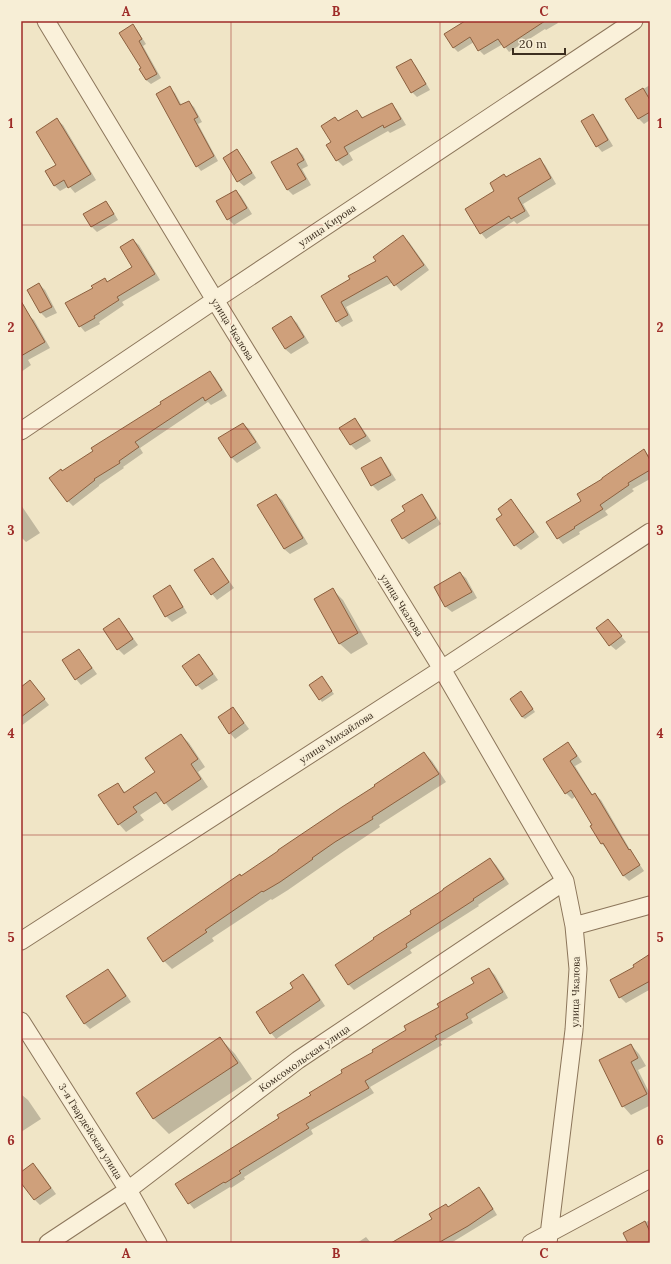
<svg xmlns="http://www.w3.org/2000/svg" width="671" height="1264" viewBox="0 0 671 1264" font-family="Lora,serif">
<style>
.shadow{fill:#0003}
.building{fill:#cfa07b;stroke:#8c603f}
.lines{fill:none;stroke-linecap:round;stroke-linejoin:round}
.minor-casing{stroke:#8c765b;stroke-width:19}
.minor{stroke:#faf1da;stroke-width:17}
.grid{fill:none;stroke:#9e2b28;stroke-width:1;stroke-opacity:0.55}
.labels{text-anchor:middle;stroke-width:3.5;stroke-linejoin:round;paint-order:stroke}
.street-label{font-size:10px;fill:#3c2e1f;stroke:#f7eed6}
.neatline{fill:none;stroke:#9e2b28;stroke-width:1.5}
.grid-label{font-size:13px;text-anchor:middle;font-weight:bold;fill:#9e2b28}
</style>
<rect width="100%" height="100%" fill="#f0e5c6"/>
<path class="shadow" d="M462,21H557L558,23L546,30L545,29L509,52L503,44L484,55L479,50L474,42L458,52L453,47L463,23Z
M133,26L137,30L146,44L143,46L161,78L151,84L146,80L140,69L142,68Z
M411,60L416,66L430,90L417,97L412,92Z
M650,85V120L644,124L639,119L627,99Z
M170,88L175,93L182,106L189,102L194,107L202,122L198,124L218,161L201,171L197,166Z
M392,104L397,110L406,125L390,133L388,131L349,153L353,160L343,166L337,160L328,145L332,142L338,122L357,111L364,119Z
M592,115L598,121L613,146L602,152L597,146Z
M57,120L63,125L96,180L75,193L69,186L60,191L55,186L46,172L57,165Z
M297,149L303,155L308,166L302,169L311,185L293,195L287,189Z
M237,150L242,156L256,178L244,186L238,181Z
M539,159L545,165L556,184L523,204L530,216L517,224L514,221L486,239L481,233L496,191L507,178Z
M236,191L241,196L252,214L234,225L228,219Z
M106,202L111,208L118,220L97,232L92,227Z
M403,237L409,242L429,270L401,291L393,282L346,307L353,321L342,327L337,321L322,296L351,280L378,261Z
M133,240L139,245L160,280L122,302L124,305L99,322L100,324L85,332L80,326L94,288L105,279L108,282L133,267Z
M39,284L45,290L57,313L46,318L41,313L29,290Z
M28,315L34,320L50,348L28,360L31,365L21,372V319Z
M291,317L297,323L309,343L291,354L285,349Z
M210,372L215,377L227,396L211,405L208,402L140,448L143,453L123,467L124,468L99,485V486L73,506L68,501L62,472Z
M355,419L360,425L371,441L356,450L351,445L340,428Z
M243,424L249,429L261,448L237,463L231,457Z
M644,450L650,457V479L632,489L634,491L605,511L608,515L579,532L580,534L563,544L558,538L582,501L604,479Z
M381,458L386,464L396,480L378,491L372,485Z
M276,495L282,500L308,544L290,554L284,549L259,505Z
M422,496L427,501L441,524L409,544L403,538L392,520L407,512Z
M511,501L516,506L539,537L521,550L515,545L503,515Z
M21,505L40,533L26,542L22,538L21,539Z
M213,559L218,565L234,588L217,600L212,594Z
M460,573L466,578L477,598L452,612L446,607L435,587Z
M170,587L175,592L187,613L172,622L166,616L154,596Z
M332,589L343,600L368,644L351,654L340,644L315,599Z
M119,619L124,625L138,645L124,655L118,649Z
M608,620L626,642L616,650L610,645Z
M79,650L84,656L97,674L81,685L76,679Z
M199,655L204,660L218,680L202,690L197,685Z
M324,680L334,694L322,702L310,685Z
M35,687L49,705L21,726V688Z
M524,695L535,712L525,719L522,717Z
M233,708L238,714L249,729L235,739L230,733Z
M181,735L189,743L205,767L198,772L208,787L172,811L163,800L140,815L144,820L126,832L119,824L117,784L126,793L157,772Z
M568,743L573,749L582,762L575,766L593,796L595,795L601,800L632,853L644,871L629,881L623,875L607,849L602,844L591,826L593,825L576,796L572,799L566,793Z
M424,753L432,761L446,782L379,825L380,827L344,851L288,890L272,900L271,899L212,938L214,941L172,969L164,961L241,877Z
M490,859L496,865L509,884L478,905L479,906L410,950L412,953L354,990L348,984L413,914Z
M650,955V991L649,990L626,1003L620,997L611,981L636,967Z
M489,969L495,975L508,998L471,1019L473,1023L440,1042L442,1045L370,1087L374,1093L311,1130L313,1134L244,1177L245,1179L231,1188L230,1187L194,1209L189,1203L280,1119L374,1052L475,984Z
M108,970L113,975L131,1002L90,1029L84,1023Z
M303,975L309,981L325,1006L276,1039L271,1033Z
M220,1038L235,1054L252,1079L169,1134L154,1119L137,1093Z
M631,1045L639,1054L646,1066L638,1070L650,1094V1108L649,1106L631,1115L623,1106Z
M22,1095L28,1100L41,1119L21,1132V1096Z
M33,1165L39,1170L56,1194L40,1205L35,1200L21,1181V1174Z
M479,1188L484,1193L497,1215L451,1243H393L434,1219L448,1208Z
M650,1220V1243H629L624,1233Z
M366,1237L371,1243H357Z"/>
<path class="building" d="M465,21H545L504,48L498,39L478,51L470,37L453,48L444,34Z
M133,24L142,39L139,41L157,74L146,80L139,69L141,68L119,33Z
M411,59L426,84L411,93L396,67Z
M170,86L180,105L189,101L198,117L194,119L214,156L196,167L156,94Z
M643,88L650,100V112L638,119L625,99Z
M392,103L401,119L384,128L383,125L344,147L348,154L336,161L326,145L331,142L321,126L335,117L338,121L357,110L362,118Z
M593,114L608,140L596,147L581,121Z
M57,118L91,174L68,188L64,180L54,186L45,171L56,165L36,132Z
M297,148L304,160L297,164L306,179L287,190L271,162Z
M237,149L252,173L237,182L223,158Z
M540,158L551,178L518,198L525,211L511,219L509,216L480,234L465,209L494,191L490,183L504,174L506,177Z
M236,190L247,208L227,220L216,201Z
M106,201L114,214L91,227L83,214Z
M403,235L424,265L394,286L387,276L341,302L348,315L336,322L321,296L350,279L348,276L376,261L373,257Z
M133,239L155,274L117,297L119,300L94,316L95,318L79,327L65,303L93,288L91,286L105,278L107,282L132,267L120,247Z
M39,283L52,307L40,313L27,290Z
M21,301L45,342L21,356Z
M291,316L304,337L285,349L272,328Z
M210,371L222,390L205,401L203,397L135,442L139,447L119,461L120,463L94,479L95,480L67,502L49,478L61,469L62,471L93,451L91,448L161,404L160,402Z
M355,418L366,436L350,445L339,428Z
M243,423L256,442L231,458L218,438Z
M644,449L650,460V470L628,483L629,485L600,505L603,509L574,527L575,528L557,539L546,522L581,501L577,494L602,479V478Z
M381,457L391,475L371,486L361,468Z
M276,494L303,538L284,549L257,505Z
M422,494L436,518L402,539L391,520L405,511L402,506Z
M511,499L534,532L514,546L496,519L502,515L498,509Z
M213,558L229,582L211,595L194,570Z
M460,572L472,592L445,607L434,587Z
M170,585L183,607L165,617L153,596Z
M333,588L358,633L339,644L314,599Z
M119,618L133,639L117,650L103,629Z
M608,619L622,636L609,646L596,628Z
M79,649L92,668L75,680L62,660Z
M199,654L213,674L196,686L182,666Z
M322,676L332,691L319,700L309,685Z
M30,680L45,699L21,717V687Z
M521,691L533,709L522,717L510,699Z
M233,707L244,723L229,734L218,717Z
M181,734L198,759L191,764L201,779L164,804L156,792L133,807L137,812L118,825L98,795L118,783L124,793L155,772L145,758Z
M568,742L577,756L570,761L592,795L595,793L629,850L630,849L640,865L623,876L603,843L601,844L590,826L592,825L571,790L565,794L543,759Z
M424,752L439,774L372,817L373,819L335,842L312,858L313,859L280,882L263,892L262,891L205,930L207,932L163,962L147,938L240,874L241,876L278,851V850L342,807L375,786L374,785Z
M490,858L504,879L473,899L474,900L406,944L407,947L348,985L335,965L374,939L373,938L411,914L410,911L443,890V889Z
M650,954V981L619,998L610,980L634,967L633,965Z
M489,968L503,992L466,1014L468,1018L435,1036L437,1039L365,1081L369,1088L306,1124L309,1128L239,1171L241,1173L225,1183L224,1182L188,1204L175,1184L279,1118L277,1115L311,1095L309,1093L342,1073L341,1070L373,1052L372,1050L406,1030L404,1026L439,1007L437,1004L474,983L471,978Z
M108,969L126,996L84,1024L66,996Z
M303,974L320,1000L270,1034L256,1012L293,988L290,983Z
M220,1037L238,1063L153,1119L136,1093Z
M631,1044L638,1058L631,1062L647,1094L622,1107L599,1060Z
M33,1163L51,1188L34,1200L21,1183V1172Z
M479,1187L493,1209L468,1226L438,1243H391L432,1219L429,1214L446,1204L448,1207Z
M645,1221L650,1232V1243H628L623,1233Z"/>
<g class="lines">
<defs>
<path id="minor" d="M46,21L215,300L442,669L565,881L574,926L578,969L574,1030L548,1243
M21,431L215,300L634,21
M574,926L650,905
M21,941L442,669L650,532
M21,1021L128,1190L158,1243
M48,1243L128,1190L298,1060L565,881
M531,1243L650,1179"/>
</defs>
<use href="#minor" class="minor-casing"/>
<use href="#minor" class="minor"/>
</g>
<path class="grid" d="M231,21V1243M440,21V1243M21,225H650M21,429H650M21,632H650M21,835H650M21,1039H650"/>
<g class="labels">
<g class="street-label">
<text transform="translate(327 225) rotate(-34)" y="4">улица Кирова</text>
<text transform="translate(233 329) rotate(58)" y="4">улица Чкалова</text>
<text transform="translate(402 605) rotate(58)" y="4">улица Чкалова</text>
<text transform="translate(336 737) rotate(-33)" y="4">улица Михайлова</text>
<text transform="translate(575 992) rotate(-89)" y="4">улица Чкалова</text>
<text transform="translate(304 1058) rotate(-35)" y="4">Комсомольская улица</text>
<text transform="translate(91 1131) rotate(58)" y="4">3-я Гвардейская улица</text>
</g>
</g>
<rect width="671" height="1264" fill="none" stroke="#f7eed6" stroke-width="44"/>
<path d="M513 48v6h52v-6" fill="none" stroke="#3c2e1f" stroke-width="2"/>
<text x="519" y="48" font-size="12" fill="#3c2e1f" stroke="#f7eed6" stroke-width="3" paint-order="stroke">20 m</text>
<rect x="22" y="22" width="627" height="1220" class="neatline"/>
<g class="grid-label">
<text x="126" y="16">A</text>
<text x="336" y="16">B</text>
<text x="544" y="16">C</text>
<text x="11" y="128">1</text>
<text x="660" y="128">1</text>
<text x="11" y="332">2</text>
<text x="660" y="332">2</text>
<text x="11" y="535">3</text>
<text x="660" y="535">3</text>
<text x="11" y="738">4</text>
<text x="660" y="738">4</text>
<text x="11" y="942">5</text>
<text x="660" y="942">5</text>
<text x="11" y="1145">6</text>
<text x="660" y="1145">6</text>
<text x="126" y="1258">A</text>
<text x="336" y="1258">B</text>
<text x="544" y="1258">C</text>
</g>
</svg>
